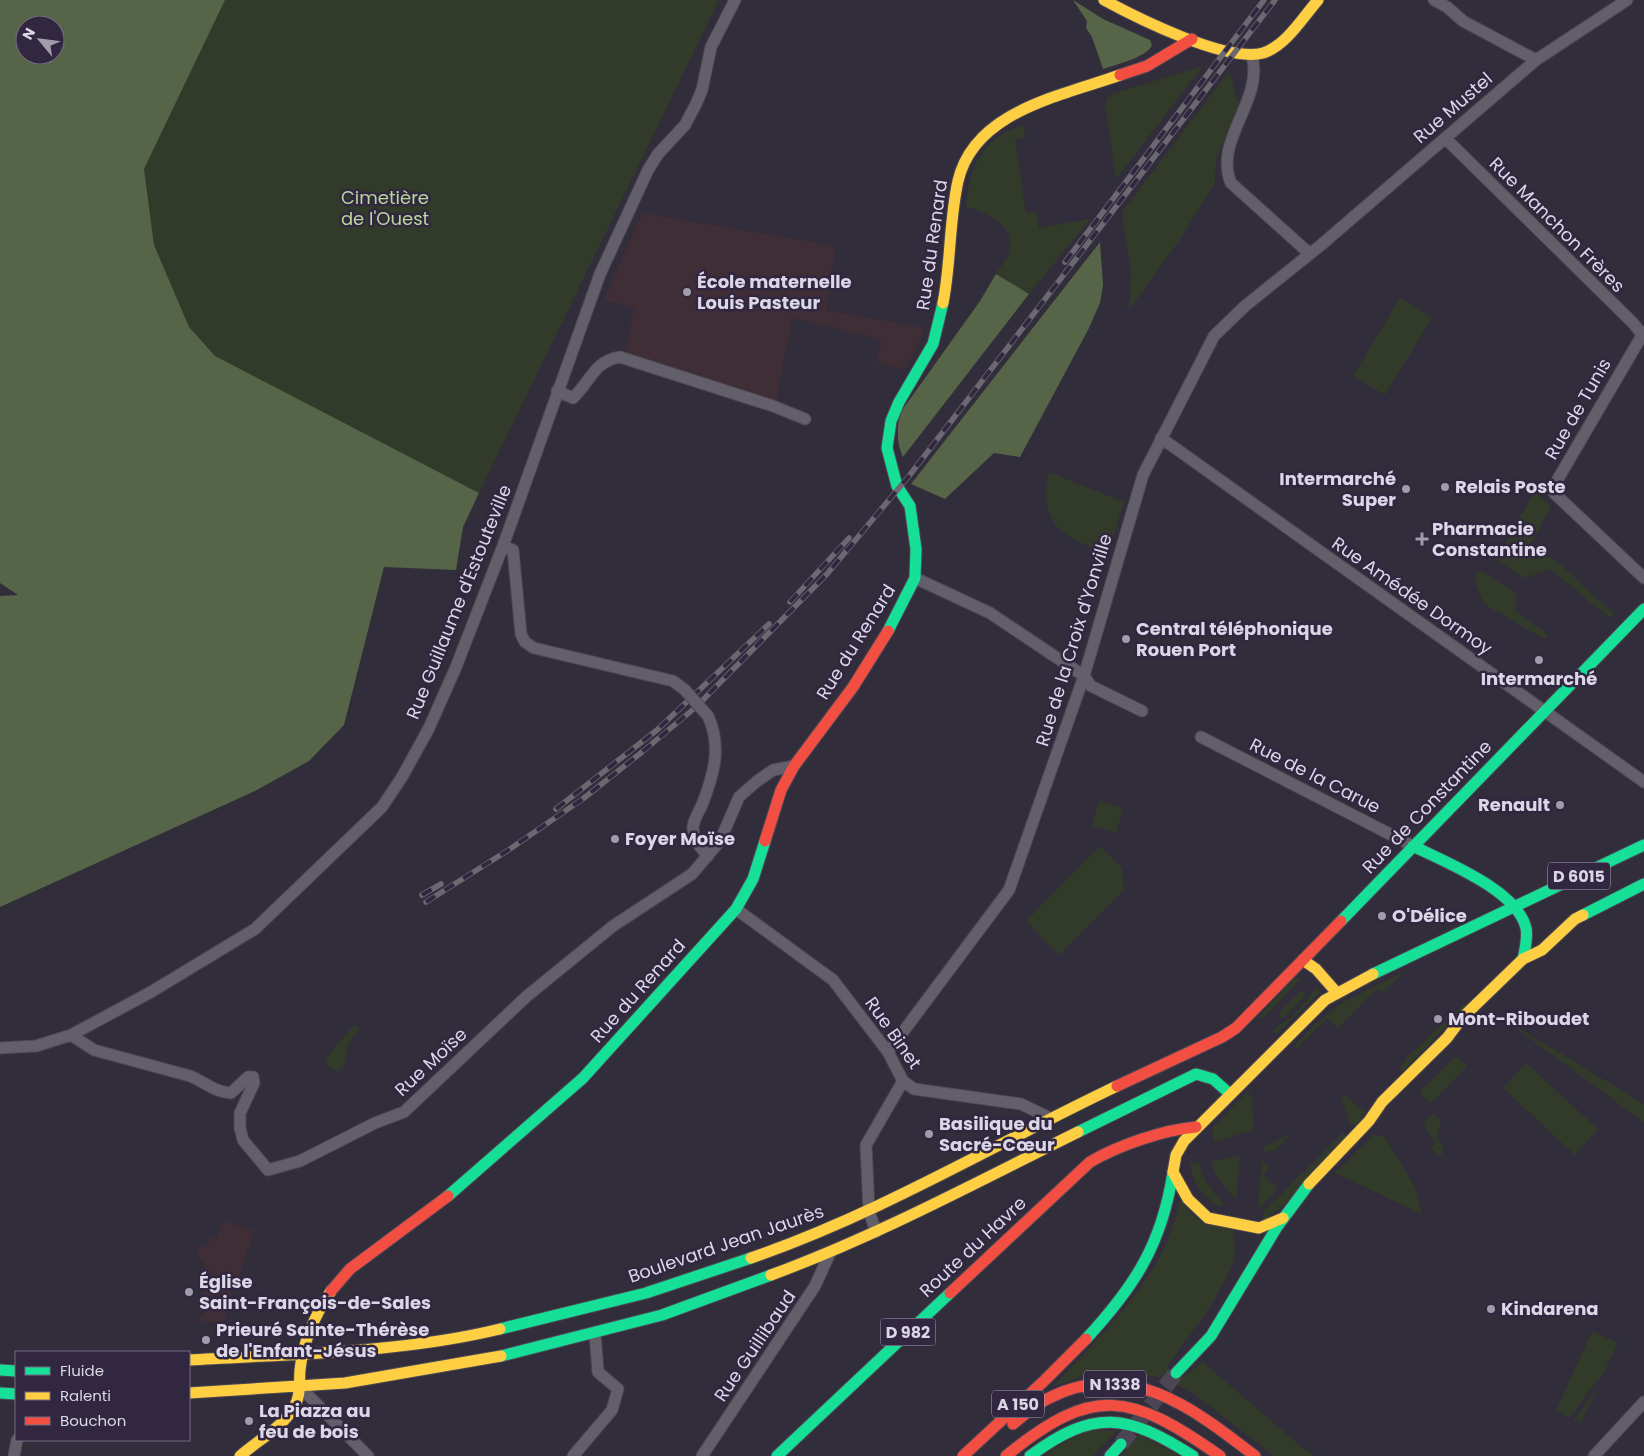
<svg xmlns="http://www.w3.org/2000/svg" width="1644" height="1456" viewBox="0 0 1644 1456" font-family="Poppins,sans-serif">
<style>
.education{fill:#3f2e36}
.green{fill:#323b29}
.forest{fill:#566447;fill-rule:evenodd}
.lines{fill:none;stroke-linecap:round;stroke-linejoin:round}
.secondary-tunnel{stroke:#4c4654;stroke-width:16;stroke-dasharray:16 8;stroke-linecap:butt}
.street-casing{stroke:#4d4854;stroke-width:13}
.fast-casing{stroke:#4d4854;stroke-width:13}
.slow-casing{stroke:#4d4854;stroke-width:13}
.jam-casing{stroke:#4d4854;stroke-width:13}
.street{stroke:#625f6a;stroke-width:11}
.fast{stroke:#16e098;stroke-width:11}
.slow{stroke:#ffcf43;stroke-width:11}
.jam{stroke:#f24e42;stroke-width:11}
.rail-casing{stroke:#6b6871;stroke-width:5.5}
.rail{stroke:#312740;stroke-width:4;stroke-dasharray:11;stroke-linecap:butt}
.street-bridge-casing{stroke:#4d4854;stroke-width:13;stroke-linecap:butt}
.street-bridge{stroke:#625f6a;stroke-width:11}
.poi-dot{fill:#a09caa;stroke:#312740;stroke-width:2}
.labels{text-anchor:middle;stroke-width:5;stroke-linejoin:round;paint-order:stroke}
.shield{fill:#312740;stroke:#a9a2b5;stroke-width:1}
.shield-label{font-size:16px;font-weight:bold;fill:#dcd7e7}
.street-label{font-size:18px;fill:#dcd7e7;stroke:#312740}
.park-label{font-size:18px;fill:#b9d798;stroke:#312740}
.poi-label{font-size:18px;font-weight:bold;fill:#dcd7e7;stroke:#312740;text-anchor:start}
</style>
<rect width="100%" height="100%" fill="#322d3a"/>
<path class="education" d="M642,213L836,246L826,310L924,328L915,352L904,370L876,362L881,340L792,318L776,402L625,354L634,308L604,300Z
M223,1221L254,1231L223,1323L197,1321L205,1311L201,1271L205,1270L204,1260H200L198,1247L207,1246L209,1237L216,1239Z"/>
<path class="green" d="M225,0H719L479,493L86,290Z
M1203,66L1116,179L1105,103L1109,95Z
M1229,71L1239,106L1216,158L1215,184L1178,242L1129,310L1131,272L1122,212Z
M1021,126L1024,127L1025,138L1015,139L1026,213L1036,212L1039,228L1090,219L1029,294L996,274C1000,267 1009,257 1010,249C1014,224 987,212 966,207C969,169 981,139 1021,126Z
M1400,298L1432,318L1385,395L1353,376Z
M1049,472L1124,502L1108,553C1064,539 1037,524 1049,472Z
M1535,491L1551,507L1529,547L1558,562L1614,614L1610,618L1550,569L1525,578L1489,556V550L1498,556Z
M1481,571L1517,594L1515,611L1549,635L1544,639L1484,604L1475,582L1476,572Z
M1099,801L1123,808L1116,833L1092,826Z
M1100,846L1122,868L1124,890L1059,955L1026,921Z
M1405,971L1382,993L1378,988L1338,1028L1327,1018L1297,1049L1294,1046L1316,1023L1342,1003Z
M1304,976L1262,1019L1259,1016L1294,979Z
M1316,986L1320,991L1318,994L1276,1034L1272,1030L1290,1018L1310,997Z
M1304,991L1305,996L1285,1017H1280V1012L1300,992Z
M1465,1003L1467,1005L1402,1072L1400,1070L1406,1058Z
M1499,1016L1644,1104V1122Z
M355,1024L360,1028C356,1034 351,1040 348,1046C343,1057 351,1065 338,1071L329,1067L325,1059Z
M1456,1056L1467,1066L1431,1104L1419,1093Z
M1526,1063L1598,1129L1575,1155L1503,1088Z
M1248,1091L1252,1100L1254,1130L1214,1142L1212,1128Z
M1344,1095L1365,1112L1356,1127L1350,1123L1341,1098Z
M1432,1113L1441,1121L1437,1136L1444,1149L1440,1157L1430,1148L1436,1143L1423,1124Z
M1293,1132L1276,1150L1264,1152V1147Z
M1343,1133L1347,1137L1284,1205L1263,1221L1264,1211Z
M1373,1135L1384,1136L1415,1187L1422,1214L1335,1173Z
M1240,1155L1236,1200L1216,1176L1211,1162Z
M1262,1160L1269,1167L1263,1174L1278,1189L1258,1209Z
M1190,1163H1199L1205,1180L1224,1205L1218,1207C1203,1196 1192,1181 1190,1163Z
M1180,1200L1196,1218L1233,1230C1232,1238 1236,1246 1235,1253C1229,1287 1187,1338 1167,1367L1181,1378L1203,1362L1299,1445L1315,1456H1274L1189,1390L1159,1377L1124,1372L1094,1373L1053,1386C1093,1345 1145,1293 1168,1240C1173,1227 1177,1213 1180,1200Z
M1592,1331L1618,1343L1604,1372L1569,1418L1556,1411Z
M1597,1388L1581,1423L1574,1420Z
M1088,1430L1117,1431L1093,1456H1044L1054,1448Z
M1139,1435L1179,1456H1121Z"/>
<path class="forest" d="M0,0H225L144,169L154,245L189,327L215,356L479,493L463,527L456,570L384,567L344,725L309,761L255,791L0,907V596L18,595L0,583ZM25,25H55V55H25Z
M1073,0L1103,19L1150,40L1152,45C1148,57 1115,65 1103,69L1092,37L1086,28L1087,21Z
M1100,242L1103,285L1100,303L1088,330L1020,457L994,453L945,499L911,484Z
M996,274L1029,294L903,457C896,442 897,429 900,413L980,301Z"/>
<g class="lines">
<path class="secondary-tunnel" d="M1121,1444L1176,1373"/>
<defs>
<path id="street" d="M1434,0L1447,7L1463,21L1536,60
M1252,56C1264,101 1213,140 1231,183L1310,254
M1445,138L1633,323L1644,337
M1644,332L1555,484L1554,493L1644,578
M557,391L573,398C591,381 594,361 620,357L773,406L805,419
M1161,438L1644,782
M503,546L513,550L521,634L525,642L534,648L673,681L685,690
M915,578L990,613L1084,676L1091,686L1142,711
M708,716C722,747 714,774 702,805C699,811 694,820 693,826C692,839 701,848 708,856
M1201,737L1413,846
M736,909L833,980L888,1052L903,1081L914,1089L1021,1104L1050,1118
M71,1035L94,1050L190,1076C205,1082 214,1092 231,1093L248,1077H253L254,1083L240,1113V1128L243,1140L268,1170L300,1161L375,1123L404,1112L527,996L613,926L692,874L720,841L739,797L756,782L773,770L794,766
M0,1048L36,1046L71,1035L151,992L255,929L382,807L402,777L429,728L456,667L503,546L600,274L648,170L658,154L685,125L696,104L702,90L711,47L735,0
M888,1052L1009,890L1084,676L1143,475L1214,336L1245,306L1321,245L1536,60L1627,0
M876,1232L869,1211L866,1145L903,1081
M299,1386L368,1456
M14,1456L17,1440
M573,1456L612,1410L618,1389L598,1372L595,1333
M702,1456L815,1286L830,1253
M1594,1456L1644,1402"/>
<path id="fast" d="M888,631L915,578L916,549L910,506L897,486L887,448L891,421L899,402L933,344L943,303
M1413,846C1445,862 1517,890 1526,928C1528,938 1525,949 1523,959
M1583,915L1644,884
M1341,921L1644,609
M1373,974L1644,845
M1078,1132L1196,1074L1213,1079L1230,1094
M448,1196L583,1078L736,909L753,879L765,841
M500,1329L646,1293L751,1258
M1086,1339C1135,1286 1162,1244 1173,1172
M501,1356L662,1315L771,1275
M0,1370L16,1371
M1176,1373L1211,1336L1277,1227L1309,1184
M0,1393L16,1394
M777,1456L950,1293
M1030,1456C1095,1408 1127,1414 1193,1456
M1110,1456L1121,1444"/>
<path id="slow" d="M1104,0C1137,18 1227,63 1263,53C1286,46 1303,17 1318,0
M943,303C951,263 949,221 958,181C974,111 1061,96 1120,75
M1303,960L1316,969L1337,993
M1173,1172L1188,1199L1208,1218L1259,1228L1283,1218
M1173,1172L1176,1155L1184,1141L1325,1000L1373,974
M1309,1184L1369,1121L1382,1102L1447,1038L1462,1018L1523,959L1542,950L1575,919L1583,915
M751,1258C879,1214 995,1144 1117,1086
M771,1275C877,1236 977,1182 1078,1132
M189,1360C290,1354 401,1353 500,1329
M189,1393L345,1383L501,1356
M240,1456C257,1441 283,1427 294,1407C301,1396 299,1382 300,1370C303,1341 315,1315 331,1291"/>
<path id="jam" d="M1120,75L1147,66L1192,39
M765,841L781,790L794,766L853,687L888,631
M1117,1086L1222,1037L1236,1028L1341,921
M331,1291L350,1269L448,1196
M950,1293L1090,1162C1119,1145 1163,1130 1196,1127
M1013,1424C1024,1415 1035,1405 1047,1399C1128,1357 1193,1408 1255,1456
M963,1456L1045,1380L1086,1339
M1006,1456C1094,1384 1130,1393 1220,1456"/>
</defs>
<use href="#street" class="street-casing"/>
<use href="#fast" class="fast-casing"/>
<use href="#slow" class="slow-casing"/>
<use href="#jam" class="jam-casing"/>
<use href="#street" class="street"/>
<use href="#fast" class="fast"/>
<use href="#slow" class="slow"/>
<use href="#jam" class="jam"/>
<defs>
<path id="rail" d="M1065,262L1264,0
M790,602L849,538
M556,809L657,730L769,624
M422,895L441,884
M426,902L510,849L584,798L642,752L696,707L827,574L909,476L1275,0"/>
</defs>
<use href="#rail" class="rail-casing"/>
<use href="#rail" class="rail"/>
<defs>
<path id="street-bridge" d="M685,690L708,716"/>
</defs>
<use href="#street-bridge" class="street-bridge-casing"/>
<use href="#street-bridge" class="street-bridge"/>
</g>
<g class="poi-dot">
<circle cx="687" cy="292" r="5"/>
<circle cx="1445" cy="487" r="5"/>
<circle cx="1406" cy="489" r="5"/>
<path d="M1419.5 531.5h5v5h5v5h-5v5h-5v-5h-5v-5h5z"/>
<circle cx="1126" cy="639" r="5"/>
<circle cx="1539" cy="660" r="5"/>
<circle cx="1560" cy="805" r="5"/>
<circle cx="615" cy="839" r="5"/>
<circle cx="1382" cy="916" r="5"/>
<circle cx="1438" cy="1019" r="5"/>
<circle cx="929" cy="1134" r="5"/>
<circle cx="189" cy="1292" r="5"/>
<circle cx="1491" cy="1309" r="5"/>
<circle cx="206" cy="1340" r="5"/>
<circle cx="249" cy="1421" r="5"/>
</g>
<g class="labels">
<g class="shield">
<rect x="1548" y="862.5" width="62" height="27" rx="4"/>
<rect x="880.5" y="1318.5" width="55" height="27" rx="4"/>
<rect x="1084" y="1370.5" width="62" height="27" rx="4"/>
<rect x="992" y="1390.5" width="52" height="27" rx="4"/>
</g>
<g class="shield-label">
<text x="1579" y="882">D 6015</text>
<text x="908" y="1338">D 982</text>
<text x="1115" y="1390">N 1338</text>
<text x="1018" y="1410">A 150</text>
</g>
<g class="street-label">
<text transform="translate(1453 108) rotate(-41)" y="6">Rue Mustel</text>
<text transform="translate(1557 225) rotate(45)" y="6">Rue Manchon Frères</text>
<text transform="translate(932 245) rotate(-82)" y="6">Rue du Renard</text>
<text transform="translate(1578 409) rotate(-60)" y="6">Rue de Tunis</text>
<text transform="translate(1412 596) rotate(35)" y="6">Rue Amédée Dormoy</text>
<text transform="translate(459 602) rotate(-68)" y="6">Rue Guillaume d'Estouteville</text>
<text transform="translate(1074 640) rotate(-73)" y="6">Rue de la Croix d'Yonville</text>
<text transform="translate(856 642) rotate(-58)" y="6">Rue du Renard</text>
<text transform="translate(1315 776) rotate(27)" y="6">Rue de la Carue</text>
<text transform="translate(1427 807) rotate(-46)" y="6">Rue de Constantine</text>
<text transform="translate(638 991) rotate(-48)" y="6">Rue du Renard</text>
<text transform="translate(893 1033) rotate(55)" y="6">Rue Binet</text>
<text transform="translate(431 1062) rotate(-43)" y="6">Rue Moïse</text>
<text transform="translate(726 1244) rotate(-19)" y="6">Boulevard Jean Jaurès</text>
<text transform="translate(973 1247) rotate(-43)" y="6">Route du Havre</text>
<text transform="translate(755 1346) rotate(-56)" y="6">Rue Guillibaud</text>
</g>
<g class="park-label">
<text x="385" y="204">Cimetière<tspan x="385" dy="21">de l'Ouest</tspan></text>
</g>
<g class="poi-label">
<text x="697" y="288">École maternelle<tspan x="697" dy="21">Louis Pasteur</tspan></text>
<text x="1396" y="485" text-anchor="end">Intermarché<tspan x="1396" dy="21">Super</tspan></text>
<text x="1455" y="493">Relais Poste</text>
<text x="1432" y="535">Pharmacie<tspan x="1432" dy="21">Constantine</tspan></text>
<text x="1136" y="635">Central téléphonique<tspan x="1136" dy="21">Rouen Port</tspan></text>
<text x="1539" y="685" text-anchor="middle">Intermarché</text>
<text x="1550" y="811" text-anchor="end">Renault</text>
<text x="625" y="845">Foyer Moïse</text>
<text x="1392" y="922">O'Délice</text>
<text x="1448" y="1025">Mont-Riboudet</text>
<text x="939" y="1130">Basilique du<tspan x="939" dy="21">Sacré-Cœur</tspan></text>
<text x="199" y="1288">Église<tspan x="199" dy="21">Saint-François-de-Sales</tspan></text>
<text x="1501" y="1315">Kindarena</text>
<text x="216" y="1336">Prieuré Sainte-Thérèse<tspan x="216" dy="21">de l'Enfant-Jésus</tspan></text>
<text x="259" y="1417">La Piazza au<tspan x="259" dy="21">feu de bois</tspan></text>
</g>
</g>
<rect x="15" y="1351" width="175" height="90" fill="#312740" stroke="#756d83"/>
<rect x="25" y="1367" width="25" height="8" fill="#16e098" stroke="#756d83"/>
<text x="60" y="1376" font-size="15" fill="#dcd7e7">Fluide</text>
<rect x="25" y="1392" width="25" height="8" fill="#ffcf43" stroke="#756d83"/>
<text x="60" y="1401" font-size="15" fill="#dcd7e7">Ralenti</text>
<rect x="25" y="1417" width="25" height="8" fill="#f24e42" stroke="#756d83"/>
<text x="60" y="1426" font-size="15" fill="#dcd7e7">Bouchon</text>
<g transform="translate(40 40) rotate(299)"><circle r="24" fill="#312740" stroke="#756d83"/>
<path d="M0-4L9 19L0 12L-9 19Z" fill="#a09caa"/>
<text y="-8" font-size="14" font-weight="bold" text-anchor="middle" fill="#dcd7e7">N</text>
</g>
</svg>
